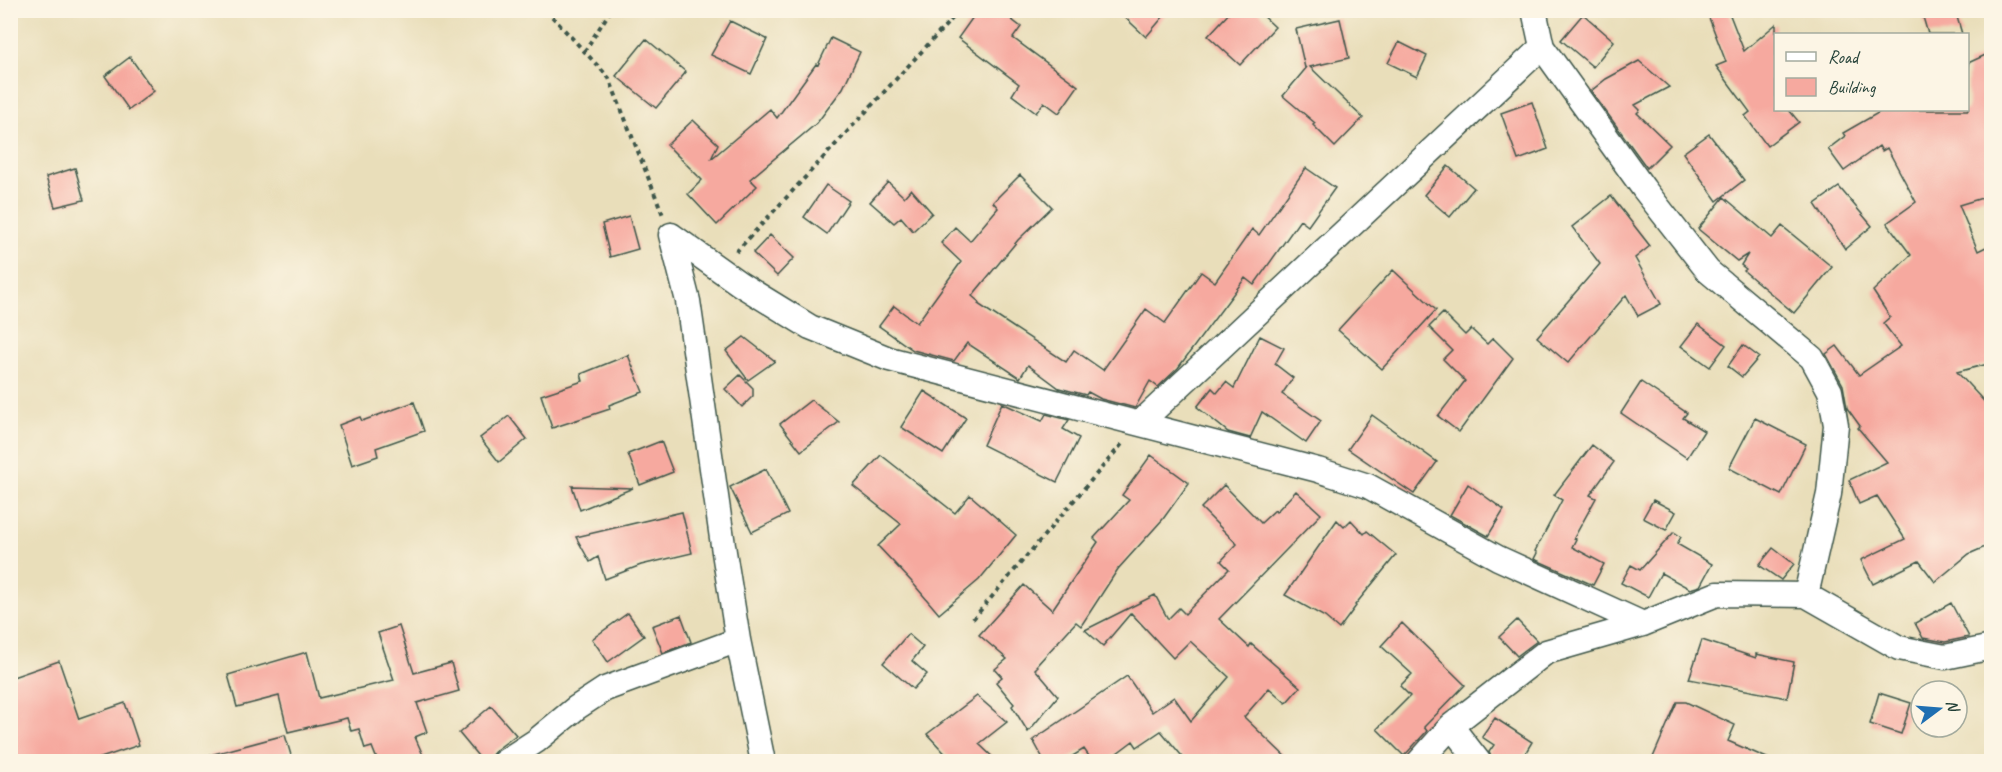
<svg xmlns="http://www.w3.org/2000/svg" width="2002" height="772" viewBox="0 0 2002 772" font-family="Caveat,sans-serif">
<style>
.building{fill:#f6a99f}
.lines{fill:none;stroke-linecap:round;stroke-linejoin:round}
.street-casing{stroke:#3d5548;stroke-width:27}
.path{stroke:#3d5548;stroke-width:4;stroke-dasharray:4.5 4.5;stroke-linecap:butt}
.street{stroke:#fff;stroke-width:24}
</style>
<rect width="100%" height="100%" fill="#fcf5e5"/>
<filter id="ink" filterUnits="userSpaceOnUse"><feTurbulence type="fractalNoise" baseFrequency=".0167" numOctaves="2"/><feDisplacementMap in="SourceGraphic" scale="12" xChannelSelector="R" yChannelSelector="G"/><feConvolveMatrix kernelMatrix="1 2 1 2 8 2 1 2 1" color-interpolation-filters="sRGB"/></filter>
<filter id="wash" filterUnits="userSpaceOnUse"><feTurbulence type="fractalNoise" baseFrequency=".008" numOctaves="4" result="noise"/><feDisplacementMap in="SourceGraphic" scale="24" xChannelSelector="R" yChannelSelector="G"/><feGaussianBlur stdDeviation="1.35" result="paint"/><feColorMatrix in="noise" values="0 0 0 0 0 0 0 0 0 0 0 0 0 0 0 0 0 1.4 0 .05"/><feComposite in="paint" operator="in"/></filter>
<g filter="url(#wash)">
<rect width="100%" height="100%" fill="#e9deba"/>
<g id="blocks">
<path class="building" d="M978,10H999L1021,27L1013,38L1078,86L1059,113L1044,102L1036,113L1012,95L1019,84L958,38Z
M1117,10H1169L1146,37Z
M1232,10H1257L1275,27L1240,65L1208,36Z
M1706,10H1728L1744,51L1776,24V110H1789L1799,122L1767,146L1745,116L1750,112L1716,66L1726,62Z
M1921,10H1955L1962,34H1928Z
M1583,14L1614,41L1593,67L1561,40Z
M1340,19L1349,58L1310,67L1363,118L1335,147L1313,125L1315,123L1283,96L1307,67L1305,68L1296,29Z
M730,21L767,39L751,74L711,55Z
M831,38L860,52L843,88L817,123L750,179L757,186L717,225L688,194L702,180L667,145L693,120L718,144L711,159L770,109L777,118L816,64L818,65Z
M646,39L686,72L656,108L616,76Z
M1399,42L1427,56L1417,77L1388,63Z
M1992,52V195L1959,205L1978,251L1992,244V363L1957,372L1992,410V544L1969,554L1935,582L1919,561L1873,584L1861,560L1905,539L1877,496L1859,504L1849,480L1887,462L1858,428L1860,426L1847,408L1843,385L1826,354L1837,346L1859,375L1901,346L1883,323L1890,317L1873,291L1911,255L1887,223L1916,202L1887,148L1882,151L1879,146L1844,171L1828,149L1845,136L1843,133L1883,110H1968V63Z
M130,57L154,91L129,110L105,76Z
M1639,61L1669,87L1635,105L1640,110L1637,113L1670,145L1647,168L1591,91L1606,79Z
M1532,102L1548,149L1518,160L1501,113Z
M1709,134L1744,180L1717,201L1683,153Z
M1448,166L1474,188L1450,217L1424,195Z
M75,168L84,200L55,207L46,177Z
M1306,168L1335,188L1308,226L1300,220L1254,285L1245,278L1178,368L1158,387L1150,381L1135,408L1101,399L1088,392L1086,395L1059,388L1028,365L1020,378L967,343L954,361L913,350L879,326L894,306L917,323L961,262L941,243L955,227L970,241L998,208L993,202L1020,175L1052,207L1018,240L972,296L979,302L978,304L1066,362L1074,350L1103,370L1146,309L1165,323L1201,272L1215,282L1252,229L1259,235Z
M888,182L904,197L911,189L932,213L913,231L901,217L894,223L870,202Z
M826,185L849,201L827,234L804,217Z
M1839,187L1872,226L1845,249L1815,204Z
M1611,196L1650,246L1635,258L1661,304L1638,316L1626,295L1568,363L1537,337L1600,264L1572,227Z
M1724,197L1772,238L1782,226L1832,267L1794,313L1744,271L1746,269L1741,265L1748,254L1737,261L1698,229Z
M629,216L638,249L610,257L602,224Z
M770,235L794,258L777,276L753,253Z
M1393,270L1436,310L1382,369L1338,330Z
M1443,313L1465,335L1471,329L1487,344L1493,338L1513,358L1459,432L1438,416L1465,381L1443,359L1452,350L1429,327Z
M1698,324L1726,345L1710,367L1681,346Z
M1260,336L1284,348L1275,364L1293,378L1282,394L1321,421L1306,443L1262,412L1250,438L1228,432L1197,407L1212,388L1217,393L1226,382L1234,388Z
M744,337L775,361L748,380L726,351Z
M1743,345L1759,357L1742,377L1728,366Z
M628,355L643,392L609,405L610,409L552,428L541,395L583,381L581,374Z
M740,375L753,388V396L742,407L725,389Z
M1641,382L1687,413L1683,418L1704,431L1687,458L1621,413Z
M924,391L966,418L943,454L901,427Z
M811,400L839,422L801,451L780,424Z
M414,402L424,431L376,448L378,456L352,465L339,425L360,417L362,421Z
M1002,403L1042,421L1046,414L1069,420L1063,429L1079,438L1057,482L983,445Z
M1372,415L1437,462L1414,494L1348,449Z
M509,416L527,439L499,462L480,438Z
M1755,418L1806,444L1781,495L1729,468Z
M661,441L673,472L640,485L628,454Z
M1592,445L1614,462L1590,495L1596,498L1574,538L1576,539L1572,547L1604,564L1593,585L1534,559L1537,553L1535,551L1562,500L1554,495Z
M881,455L955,513L970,495L1016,535L979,580L939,614L911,581L878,546L901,524L853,486Z
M1151,455L1189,483L1163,519L1118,569L1081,626L1076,622L1037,665L1038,666L1035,669L1058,696L1028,732L1012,706L1014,704L996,682L1002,677L995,669L1007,659L979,635L1024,585L1052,610L1098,542L1094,538L1129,500L1122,495Z
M766,469L788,514L752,532L730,487Z
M1468,484L1504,510L1488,536L1450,515Z
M1224,485L1261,523L1275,510L1276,512L1296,491L1321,514L1219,619L1249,647L1251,644L1300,687L1286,703L1269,688L1244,717L1291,762H1187L1161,731L1137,747L1133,741L1105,762H1093L1084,749L1063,762H1045L1033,740L1127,676L1152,712L1174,697L1191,721L1229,677L1190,641L1173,658L1131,613L1103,646L1085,630L1155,595L1168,619L1179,608L1185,614L1229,569L1221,561L1237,544L1201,508Z
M572,486L633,488L580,510Z
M1653,500L1676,512L1666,530L1643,518Z
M682,512L692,553L641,565L605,579L598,557L590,562L576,537Z
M1337,520L1344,527L1351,520L1364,534L1367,531L1396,555L1355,605L1356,606L1339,629L1325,617L1285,595Z
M1674,532L1681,537L1677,544L1712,564L1700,586L1690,589L1661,573L1648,597L1621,583L1631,565L1640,570Z
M1773,548L1794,564L1781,580L1759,565Z
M1951,603L1969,637L1945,642L1923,638L1915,623Z
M628,613L644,636L608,662L592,639Z
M681,615L691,642L663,653L652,626Z
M1517,620L1537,641L1517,656L1499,637Z
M1402,623L1465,685L1424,727L1427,731L1404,756L1377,729L1410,696L1400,686L1412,674L1381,646Z
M399,626L414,673L451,663L459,691L417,703L427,732L415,737L426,762H378L372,747L365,749L359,729L351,731L347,718L288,732L279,696L237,707L228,675L307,652L319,698L394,680L378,633Z
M908,634L923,647L912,661L927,674L913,689L883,663Z
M1702,640L1756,658V654L1794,662L1787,698L1689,679Z
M59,661L79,719L125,703L139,745L89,762H10V678Z
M1879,693L1911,703L1901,734L1870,724Z
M977,696L1007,722L979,744L998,762H953L927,734Z
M1677,702H1686L1735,725L1728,741L1776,762H1651Z
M491,706L516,735L496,750L486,762H483L459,733Z
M1495,718L1532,742L1520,762H1493L1489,752L1494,745L1482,737Z
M285,735L293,762H211L210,755Z"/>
</g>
</g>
<g filter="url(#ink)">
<use href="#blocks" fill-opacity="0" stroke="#3d5548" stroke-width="1.5"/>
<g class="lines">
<defs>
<path id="street" d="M1534,10L1542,47L1644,189L1708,271L1812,358L1830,391L1836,425L1829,494L1806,595
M671,235L740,284L810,327L889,359L1318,470L1368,486L1498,558L1643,624
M671,235L688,301L724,552L738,640L763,762
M1140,423L1542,47
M1451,726L1479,762
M504,762L536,741L576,708L605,689L738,640
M1419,762L1451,726L1546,652L1643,624L1717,594L1806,595L1899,648L1945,657L1992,647"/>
</defs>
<use href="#street" class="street-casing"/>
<path class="path" d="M546,10L609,78L663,215
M584,52L611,10
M736,252L960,10
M973,619L1122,444"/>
<use href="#street" class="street"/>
</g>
</g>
<rect width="2002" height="772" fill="none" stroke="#fcf5e5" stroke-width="36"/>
<rect x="1774" y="33" width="195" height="78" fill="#fcf5e5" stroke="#a4ab9e" stroke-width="1.5"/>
<rect x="1786" y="52" width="30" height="9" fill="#ffffff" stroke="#a4ab9e" stroke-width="1.5"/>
<text x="1828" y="63" font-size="18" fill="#1f3d34">Road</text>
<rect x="1786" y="78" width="30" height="18" fill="#f6a99f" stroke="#a4ab9e" stroke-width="1.5"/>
<text x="1828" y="93" font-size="18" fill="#1f3d34">Building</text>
<g transform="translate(1939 709) rotate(74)"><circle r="28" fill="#fcf5e5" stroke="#a4ab9e" stroke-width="1.5"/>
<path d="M0-4.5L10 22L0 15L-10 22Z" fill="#1f6fb2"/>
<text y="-9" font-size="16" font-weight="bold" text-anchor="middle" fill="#1f3d34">N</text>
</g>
</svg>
